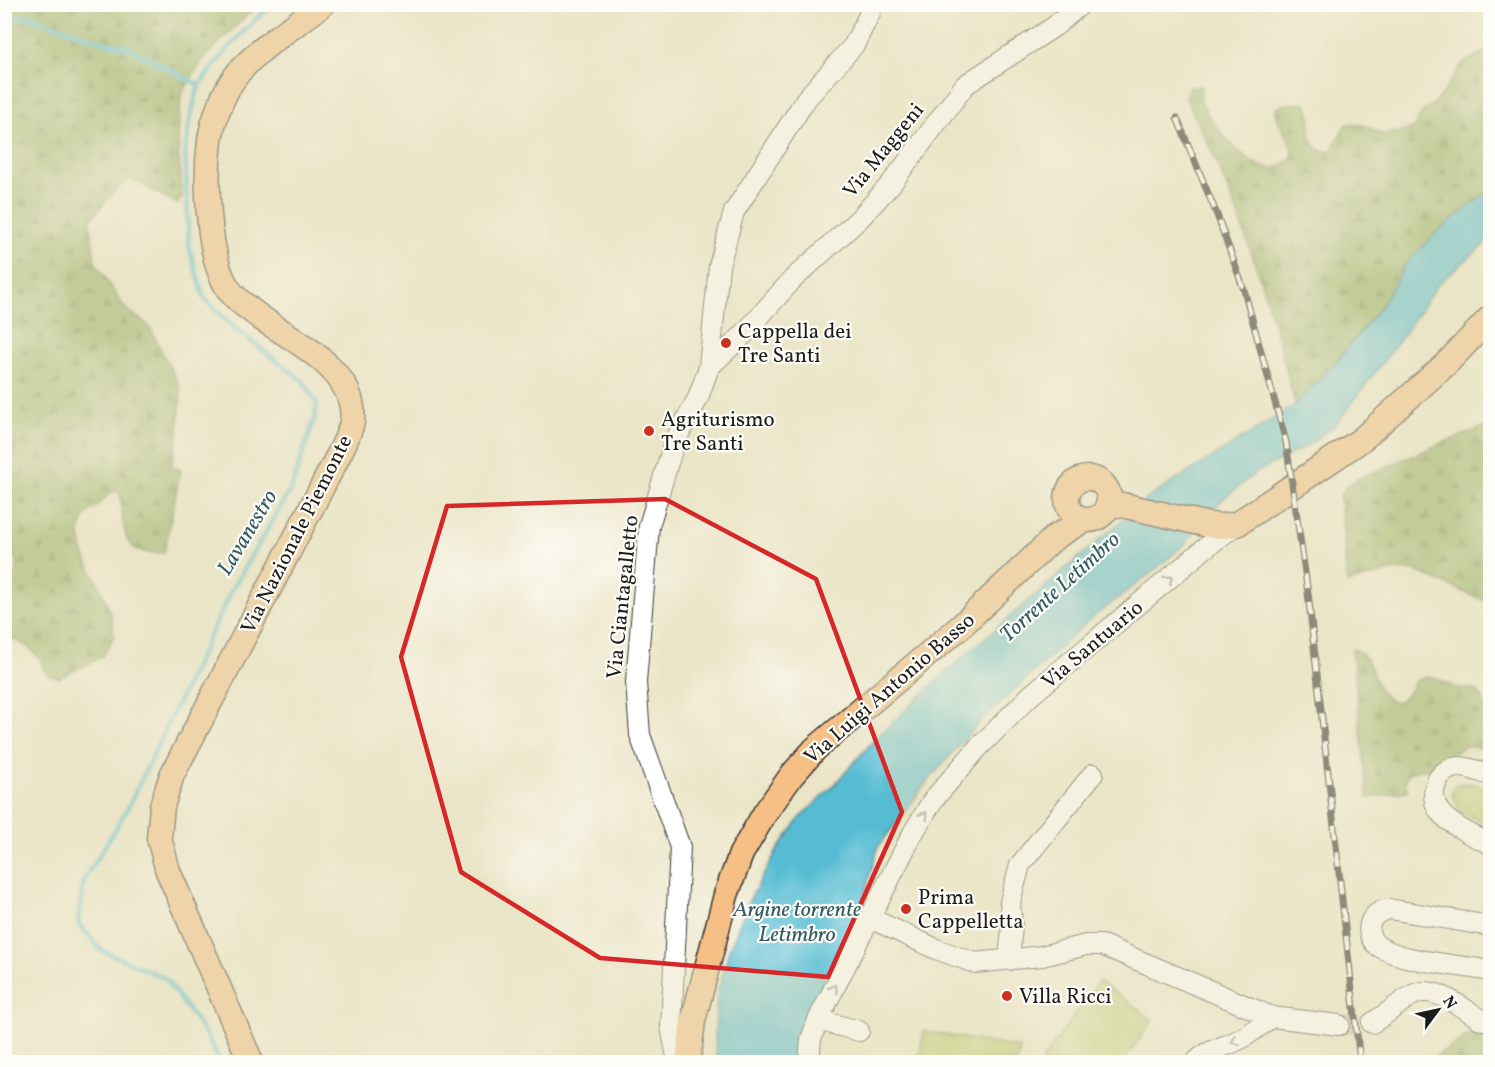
<svg xmlns="http://www.w3.org/2000/svg" width="1495" height="1067" viewBox="0 0 1495 1067" font-family="Vollkorn,serif">
<style>
.grass{fill:url(#grass-dots);stroke:#6a7244;stroke-width:1.5}
.forest{fill:url(#forest-firs);stroke:#57643e;stroke-width:1.5}
.green{fill:#b9c96c;stroke:#6a7244;stroke-width:1.5}
.water{fill:#55bcd3;stroke:#386c78;stroke-width:1.5}
.lines{fill:none;stroke-linecap:round;stroke-linejoin:round}
.stream{stroke:#55bcd3;stroke-width:5}
.minor-tunnel{stroke:#c2bda5;stroke-width:20;stroke-dasharray:20 10;stroke-linecap:butt}
.minor-casing{stroke:#3b3a36;stroke-width:22}
.major-casing{stroke:#3b3a36;stroke-width:27}
.minor{stroke:#fff;stroke-width:20}
.major{stroke:#f5bf86;stroke-width:24}
.rail-casing{stroke:#1c1c1c;stroke-width:7}
.rail{stroke:#fdfcf7;stroke-width:4.5;stroke-dasharray:14;stroke-linecap:butt}
.oneway{stroke:#999}
.marked{fill:none;stroke:#d62828;stroke-width:4.5;stroke-linejoin:round}
.poi-dot{fill:#c8321e;stroke:#fdfcf7;stroke-width:2}
.labels{text-anchor:middle;stroke-width:4.5;stroke-linejoin:round;paint-order:stroke}
.street-label{font-size:21px;fill:#1c1c1c;stroke:#fdfcf7}
.poi-label{font-size:21px;fill:#1c1c1c;stroke:#fdfcf7;text-anchor:start}
.water-label{font-size:22px;font-style:italic;fill:#335c65;stroke:#fdfcf7}
</style>
<defs>
<pattern id="grass-dots" width="8" height="8" patternUnits="userSpaceOnUse" patternTransform="scale(1.5)"><rect width="8" height="8" fill="#b9c96c"/><path d="M2 2h.1M6 6h.1" fill="none" stroke="#9eac5d" stroke-width="1.8" stroke-linecap="round"/></pattern>
<pattern id="forest-firs" width="22" height="20" patternUnits="userSpaceOnUse" patternTransform="scale(1.5)"><rect width="22" height="20" fill="#92ad60"/><path d="M5 1l3.5 6h-7zM16 11l3.5 6h-7z" fill="#768c4e"/></pattern>
</defs>
<rect width="100%" height="100%" fill="#fdfcf7"/>
<filter id="ink" filterUnits="userSpaceOnUse"><feTurbulence type="fractalNoise" baseFrequency=".0167" numOctaves="2"/><feDisplacementMap in="SourceGraphic" scale="12" xChannelSelector="R" yChannelSelector="G"/><feConvolveMatrix kernelMatrix="1 2 1 2 8 2 1 2 1" color-interpolation-filters="sRGB"/></filter>
<filter id="wash" filterUnits="userSpaceOnUse"><feTurbulence type="fractalNoise" baseFrequency=".008" numOctaves="4" result="noise"/><feDisplacementMap in="SourceGraphic" scale="24" xChannelSelector="R" yChannelSelector="G"/><feGaussianBlur stdDeviation="1.35" result="paint"/><feColorMatrix in="noise" values="0 0 0 0 0 0 0 0 0 0 0 0 0 0 0 0 0 1.4 0 .05"/><feComposite in="paint" operator="in"/></filter>
<g filter="url(#wash)">
<rect width="100%" height="100%" fill="#ebe5c7"/>
<path class="grass" d="M5,431L16,439L5,486Z
M1467,783L1490,788V826L1461,812L1451,793L1456,784Z"/>
<path class="forest" d="M5,4L262,5L246,16L203,59L181,95L178,141L182,196L178,204L130,178L114,191L90,220L95,262L124,307L149,326L181,389L178,435L171,467L181,469L164,553C156,553 147,553 140,551C117,544 126,507 118,490C108,493 104,499 97,506C93,509 89,512 86,515C70,538 91,569 101,589C108,604 114,620 114,637L102,657L59,678L50,676L43,669L41,660L28,647L5,634V598L17,569V560L4,544L5,486L16,439L4,431Z
M1490,51V190L1439,230L1407,262L1381,306L1337,361L1295,405C1276,324 1251,243 1218,166C1208,142 1195,119 1185,96L1190,87L1201,86C1201,92 1200,100 1203,105C1212,126 1253,176 1279,167C1286,165 1289,160 1293,155C1291,133 1276,128 1276,108L1285,104L1306,103C1318,122 1300,133 1321,151H1331L1346,124L1364,125L1382,134L1402,132L1413,128L1424,110L1432,105L1446,89L1461,65L1479,54Z
M1490,425V603L1415,571L1395,570L1347,583L1340,495L1347,486L1356,480L1442,443Z
M1352,649C1371,654 1371,674 1379,689C1382,694 1388,699 1393,703L1401,700L1410,691L1415,681L1426,677H1435L1453,687L1476,690L1482,697L1484,704L1490,715V750L1466,746L1440,760L1432,768L1421,769L1409,773L1405,782L1408,791L1368,798Z
M1490,1033V1062H1428L1470,1034Z"/>
<path class="green" d="M1099,981L1153,1020L1123,1062H1041Z
M924,1031L1020,1048L1018,1062H918Z"/>
<path class="water" d="M1490,190V240L1437,285L1402,337L1336,424L1308,445L1256,473L1222,500L1186,543L1154,571L1088,621L979,723L927,782L878,847L860,911L798,1033L796,1062H716L715,1034L717,995L729,950L749,901L778,849L801,817L835,784L877,737L948,670L1149,497L1295,405L1337,361L1381,306L1407,262L1439,230Z"/>
<g class="lines">
<path class="stream" d="M4,19L28,16L104,42L127,47L199,85
M220,1062L207,1036L165,978L101,950L78,923L84,880L127,810L232,589L291,489L315,417L317,404L303,381L234,328L204,298L189,247L185,152L191,115L199,85L230,46L257,18L275,4"/>
</g>
</g>
<g filter="url(#ink)">
<g class="lines">
<path class="minor-tunnel" d="M1339,1025L1372,1023"/>
<defs>
<path id="minor" d="M709,367L743,335L792,280L859,219L891,184L965,85L1055,26L1081,4
M1490,775C1481,772 1469,767 1459,767C1436,768 1427,795 1440,812C1451,826 1474,836 1490,844
M870,918L936,949L975,963L1042,956L1086,945H1102L1272,1017L1339,1025
M1490,926L1389,909C1381,911 1375,913 1371,921C1367,930 1370,940 1378,946C1405,963 1458,964 1490,971
M1009,960L1012,926L1010,902L1020,865L1093,774
M818,1020L859,1031
M1372,1023C1386,1015 1397,1004 1411,996C1433,982 1463,1009 1482,1020H1490
M678,1062L671,1027L680,847L640,735L636,682L649,526L674,443L698,398L709,367L719,266L734,212L806,99L854,45L870,13L872,4
M809,1062L811,1039L818,1020L913,833L933,800L977,749L1031,695L1204,549L1237,524
M1196,1062C1209,1048 1228,1047 1244,1037C1254,1031 1263,1023 1272,1017"/>
<path id="major" d="M1067 499a21 21 0 1 1 42 0a21 21 0 1 1-42 0Z
M1108,505H1122L1209,525L1223,526L1237,524L1361,440L1446,364L1490,318
M251,1062L168,871L159,838L162,806L172,775L334,464C341,450 349,436 352,422C359,372 295,341 261,318C250,309 235,300 227,287C207,254 205,179 210,140C213,119 224,90 238,73C261,46 295,26 323,4
M688,1062L693,1021L726,895L741,854L765,813L792,775L815,749L959,628L1055,537L1084,520"/>
</defs>
<use href="#minor" class="minor-casing"/>
<use href="#major" class="major-casing"/>
<use href="#minor" class="minor"/>
<use href="#major" class="major"/>
<defs>
<path id="rail" d="M1177,118L1217,215L1244,290L1286,442L1308,593L1360,1062"/>
</defs>
<use href="#rail" class="rail-casing"/>
<use href="#rail" class="rail"/>
</g>
<defs><path id="oneway-chevron" d="M-2-3.5L2.5 0L-2 3.5" fill="none" stroke-width="1.6" stroke-linecap="round" stroke-linejoin="round" transform="scale(1.5)"/></defs>
<g class="oneway">
<use href="#oneway-chevron" transform="translate(1169 579) rotate(-40)"/>
<use href="#oneway-chevron" transform="translate(924 815) rotate(-58)"/>
<use href="#oneway-chevron" transform="translate(834 988) rotate(-63)"/>
<use href="#oneway-chevron" transform="translate(1235 1041) rotate(158)"/>
</g>
</g>
<path d="M0 0H1495V1067H0ZM665,499L816,579L902,812L828,977L600,958L461,872L401,657L447,506Z" fill="#ebe5c7" fill-opacity=".55" fill-rule="evenodd"/>
<path class="marked" d="M665,499L816,579L902,812L828,977L600,958L461,872L401,657L447,506Z"/>
<g class="poi-dot">
<circle cx="726" cy="343" r="6"/>
<circle cx="649" cy="431" r="6"/>
<circle cx="906" cy="909" r="6"/>
<circle cx="1007" cy="996" r="6"/>
</g>
<g class="labels">
<g class="street-label">
<text transform="translate(883 150) rotate(-51)" y="7">Via Maggeni</text>
<text transform="translate(296 534) rotate(-63)" y="7">Via Nazionale Piemonte</text>
<text transform="translate(622 597) rotate(-84)" y="7">Via Ciantagalletto</text>
<text transform="translate(1092 644) rotate(-40)" y="7">Via Santuario</text>
<text transform="translate(889 688) rotate(-41)" y="7">Via Luigi Antonio Basso</text>
</g>
<g class="poi-label">
<text x="738" y="338">Cappella dei<tspan x="738" dy="24">Tre Santi</tspan></text>
<text x="661" y="426">Agriturismo<tspan x="661" dy="24">Tre Santi</tspan></text>
<text x="918" y="904">Prima<tspan x="918" dy="24">Cappelletta</tspan></text>
<text x="1019" y="1003">Villa Ricci</text>
</g>
<g class="water-label">
<text transform="translate(246 532) rotate(-59)" y="8">Lavanestro</text>
<text transform="translate(1059 586) rotate(-42)" y="8">Torrente Letimbro</text>
<text x="797" y="916">Argine torrente<tspan x="797" dy="25">Letimbro</tspan></text>
</g>
</g>
<rect width="1495" height="1067" fill="none" stroke="#fdfcf7" stroke-width="24"/>
<g transform="translate(1438 1010) rotate(57)" stroke="#fdfcf7" stroke-width="4.5" paint-order="stroke">
<path d="M0-4.5L10 22L0 15L-10 22Z" fill="#1c1c1c"/>
<text y="-9" font-size="16" font-weight="bold" text-anchor="middle" fill="#1c1c1c">N</text>
</g>
</svg>
